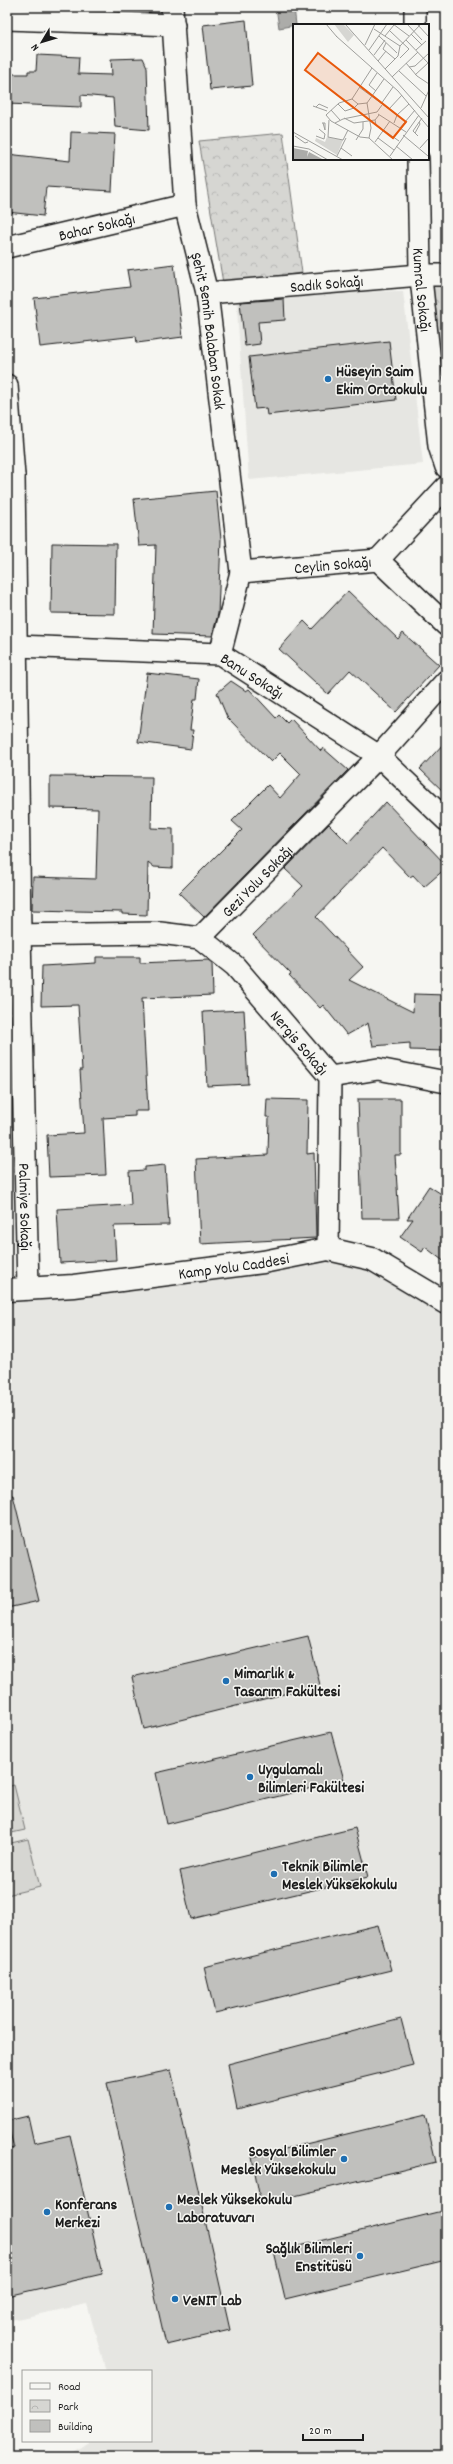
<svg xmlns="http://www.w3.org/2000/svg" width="453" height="2464" viewBox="0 0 453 2464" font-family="Dekko,sans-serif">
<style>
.built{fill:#e6e6e2}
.park{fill:url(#park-crowns);stroke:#797977}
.garden{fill:#d6d6d2;stroke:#797977}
.water{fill:#acaca9;stroke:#727271}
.building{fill:#c0c0bd;stroke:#1c1c1c}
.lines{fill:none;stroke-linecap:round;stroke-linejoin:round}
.street-casing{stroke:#1c1c1c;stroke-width:24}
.secondary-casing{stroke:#1c1c1c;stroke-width:25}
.street{stroke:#f6f6f2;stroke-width:21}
.secondary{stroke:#f6f6f2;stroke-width:22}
.poi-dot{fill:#1f6fb2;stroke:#f6f6f2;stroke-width:1.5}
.labels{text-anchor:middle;stroke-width:3;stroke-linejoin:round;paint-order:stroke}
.street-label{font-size:16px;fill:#1c1c1c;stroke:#f6f6f2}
.poi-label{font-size:16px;font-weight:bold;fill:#1c1c1c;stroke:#f6f6f2;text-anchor:start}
.inset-road{fill:none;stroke:#9f9f9c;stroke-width:1}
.view{fill:#e8590c;fill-opacity:0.15;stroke:#e8590c;stroke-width:2}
.inset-edge{fill:none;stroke:#1c1c1c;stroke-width:2}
</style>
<defs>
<pattern id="park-crowns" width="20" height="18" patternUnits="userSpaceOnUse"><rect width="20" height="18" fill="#d6d6d2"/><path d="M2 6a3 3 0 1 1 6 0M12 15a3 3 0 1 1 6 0" fill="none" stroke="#b7b7b4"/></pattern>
</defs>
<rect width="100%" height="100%" fill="#f6f6f2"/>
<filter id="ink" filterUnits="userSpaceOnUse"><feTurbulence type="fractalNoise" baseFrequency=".025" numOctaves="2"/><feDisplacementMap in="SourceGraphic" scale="8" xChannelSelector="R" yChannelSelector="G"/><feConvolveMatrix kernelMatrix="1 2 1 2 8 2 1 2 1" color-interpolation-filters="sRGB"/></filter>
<g filter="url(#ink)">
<path class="built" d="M403,291L423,464L249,480L236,295L293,292Z
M325,1255L368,1269L446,1316V2457H65L90,2441H151V2371H106L87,2304L7,2321V1299Z"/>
<path class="park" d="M283,133L302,273L223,283L199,141Z
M430,285H446V402Z"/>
<path class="garden" d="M14,1785L25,1830L7,1834V1787Z
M28,1839L40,1887L7,1895V1844Z"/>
<path class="water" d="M276,7H294L296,25L279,28Z"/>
<path class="building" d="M246,20L252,86L210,90L203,25Z
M37,55L79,57L78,74L112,75L111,59L143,58L147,67L149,130L115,127L113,98L81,95V107L7,104V74H28V71H36Z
M71,132L115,134L112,191L46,187L43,216L7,212V154L70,161Z
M174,264L183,337L137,343L136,336L40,347L34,298L130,287L127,270Z
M284,299L285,320L258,322L260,344L245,346L240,302Z
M389,341L396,400L267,415L266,408L255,409L249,357Z
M216,491L221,539L218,614L212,636L153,634L156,545L139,546L134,499Z
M52,543L116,544L115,614L51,613Z
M348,591L398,639L403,633L439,665L396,712L350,670L328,694L279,649L304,621L312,629Z
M147,673L199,679L197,699H194L190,730H193L191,749L138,742Z
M231,681L246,691L249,689L276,718L279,715L287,723L291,719L321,751L323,748L348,770L204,917L179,893L242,830L232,821L268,785L280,798L301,774L280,753L271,762L227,717L217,693Z
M446,741V794L420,769Z
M50,776L152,777L151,828L173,829V868L154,867L148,862L147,915L122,914V912L32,910L33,877L96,879L98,809L50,808Z
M386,802L446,865V868L424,887L413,875L410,877L382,848L316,917L363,967L349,980L413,1012L414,994L446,995V1051L410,1050V1043L373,1046L368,1023L347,1035L323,1005L320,1008L289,975L291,974L253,935L303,886L285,869L329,824L348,843Z
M96,957H140V963L208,960L212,963L213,995L142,998L148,1111H135V1116L103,1118L106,1175L49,1177L47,1135L84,1133L80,1070H82L78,1005L41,1006L42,966L96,963Z
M244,1010L248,1084L207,1086L203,1012Z
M267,1099L308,1100L307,1154L314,1153L316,1238L200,1244L196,1159L268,1155L269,1117H266Z
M358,1099H401V1155H395L399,1218H362Z
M165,1165L169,1225L114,1226L116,1260L60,1263L57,1209L131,1205L129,1171L145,1170V1167Z
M429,1186L446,1197V1263L425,1247L422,1252L400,1237L413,1219H407Z
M13,1495L39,1601L7,1608V1496Z
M308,1636L320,1685L144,1729L132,1677Z
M331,1732L344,1780L167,1824L156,1773Z
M355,1828L368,1877L191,1919L180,1871Z
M378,1925L391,1970L215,2013L204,1967Z
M401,2019L413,2065L237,2109L228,2064Z
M171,2070L230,2330L166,2345L107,2083Z
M425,2115L436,2162L261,2204L252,2157Z
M28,2116L34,2143L70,2135L102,2274L7,2296V2150L14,2148L7,2121Z
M446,2210V2260L285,2299L274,2252Z"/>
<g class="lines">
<defs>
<g id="street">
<path id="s1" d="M172,7L185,205L207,293L241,572L220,654"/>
<path d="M415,7V25"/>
<path d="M7,19L174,25"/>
<path id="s2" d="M418,159L420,269L439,446L446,467"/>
<path id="s3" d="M7,247L185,205"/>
<path id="s4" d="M207,293L420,275H446"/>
<path d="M7,385L14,476L7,475"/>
<path id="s5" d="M14,476L20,934L28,1289"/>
<path d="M378,560L446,487"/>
<path id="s6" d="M241,572L378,560L446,625"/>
<path id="s7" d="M17,646L220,654L379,756L446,820"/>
<path id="s8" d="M7,935L160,933L200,938L379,756L446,681"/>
<path id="s9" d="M200,938L235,966L330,1077L328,1249"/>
<path d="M330,1077L378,1069L446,1082"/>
</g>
<g id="secondary">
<path id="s10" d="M7,1290L74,1286L263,1262L328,1249L372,1259L446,1303"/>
</g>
</defs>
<use href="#street" class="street-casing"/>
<use href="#secondary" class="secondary-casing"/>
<use href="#street" class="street"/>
<use href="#secondary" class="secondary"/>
</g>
</g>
<g class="poi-dot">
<circle cx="328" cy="379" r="4"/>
<circle cx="226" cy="1681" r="4"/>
<circle cx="250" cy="1777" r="4"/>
<circle cx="274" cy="1874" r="4"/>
<circle cx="344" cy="2159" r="4"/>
<circle cx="169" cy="2207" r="4"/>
<circle cx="47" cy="2212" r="4"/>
<circle cx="360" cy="2256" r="4"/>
<circle cx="175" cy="2299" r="4"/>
</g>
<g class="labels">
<g class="street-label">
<text dy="6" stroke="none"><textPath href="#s3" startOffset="92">Bahar Sokağı</textPath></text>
<text dy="6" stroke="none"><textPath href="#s4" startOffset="120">Sadık Sokağı</textPath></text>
<text dy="6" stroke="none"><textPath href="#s2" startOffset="131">Kumral Sokağı</textPath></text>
<text dy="6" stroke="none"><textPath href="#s1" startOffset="327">Şehit Semih Balaban Sokak</textPath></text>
<text dy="6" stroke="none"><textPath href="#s6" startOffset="92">Ceylin Sokağı</textPath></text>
<text dy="6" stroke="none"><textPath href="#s7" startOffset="242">Banu Sokağı</textPath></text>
<text dy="6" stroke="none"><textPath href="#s8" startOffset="274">Gezi Yolu Sokağı</textPath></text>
<text dy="6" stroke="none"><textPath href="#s9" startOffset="145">Nergis Sokağı</textPath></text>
<text dy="6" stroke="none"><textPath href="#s5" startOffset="731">Palmiye Sokağı</textPath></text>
<text dy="6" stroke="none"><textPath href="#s10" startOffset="228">Kamp Yolu Caddesi</textPath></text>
</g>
<g class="poi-label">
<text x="336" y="376">Hüseyin Saim<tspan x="336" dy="18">Ekim Ortaokulu</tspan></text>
<text x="234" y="1678">Mimarlık &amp;<tspan x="234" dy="18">Tasarım Fakültesi</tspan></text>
<text x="258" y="1774">Uygulamalı<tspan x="258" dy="18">Bilimleri Fakültesi</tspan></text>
<text x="282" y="1871">Teknik Bilimler<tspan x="282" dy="18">Meslek Yüksekokulu</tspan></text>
<text x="336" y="2156" text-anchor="end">Sosyal Bilimler<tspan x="336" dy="18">Meslek Yüksekokulu</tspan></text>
<text x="177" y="2204">Meslek Yüksekokulu<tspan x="177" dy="18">Laboratuvarı</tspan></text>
<text x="55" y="2209">Konferans<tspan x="55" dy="18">Merkezi</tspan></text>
<text x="352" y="2253" text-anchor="end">Sağlık Bilimleri<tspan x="352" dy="18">Enstitüsü</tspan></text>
<text x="183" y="2305">VeNIT Lab</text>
</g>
</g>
<g transform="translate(293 24)">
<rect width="136" height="136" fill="#f6f6f2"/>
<path d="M41,0H50L61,11L55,18Z" fill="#d6d6d2"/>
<path d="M34,113L50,116L44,131L22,117L23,114L32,118Z" fill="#d6d6d2"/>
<path d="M0,124L15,127L14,133L16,128L31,136H0Z" fill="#acaca9"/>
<path class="inset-road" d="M33,0L44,13M52,0L136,94M100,0L116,12M114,0L129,16M124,0L136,13M81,5L107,22M97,7L116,25L107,34M118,10L129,21M43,12L105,67L136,104M86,12L104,29M92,12L101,1M113,16L136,40M93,19L90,25L102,35M72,21L82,0M76,26L94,0M123,26L133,17M81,31L92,16M85,37L93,27M113,39L124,52L136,60M116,43L122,42L136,29M92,45L105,32L107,22L128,0M106,47L133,72M122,51L135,39M99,53L125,28M66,63L96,85M83,67L76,61L84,49M59,75L65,80L74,79M45,80L52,87L61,84L65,80M88,80L100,63M20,82L34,87M23,83L26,80L35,84M128,84L136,66M38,86L47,96M85,90L113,108M104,91L96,85L109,71M51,94L61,99L82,96L86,91M36,96L35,113L50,116L55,106M82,96L83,101L106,117M29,99H32V106L30,99M42,99L50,95L84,88L89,81M101,99L104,91L116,80M107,104L122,86M0,108L50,136M122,109L127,100L126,98M110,111L135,132M2,112L12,119L15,118M23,112L31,115L32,110L26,105M125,112L120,107L129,94M76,114L67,113L38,97L33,91L46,79L59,75L79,44M76,114L78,104L74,79L91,55M76,114L100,136M85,114L101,126M63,116L70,105V98M82,118L97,97M0,122L16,125L35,136M103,122L120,136M48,124L59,132M127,124L136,114M44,132L53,114M97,132L126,91"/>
<path class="view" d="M25,29L113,98L100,114L12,46Z"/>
<rect width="136" height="136" class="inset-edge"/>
</g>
<rect width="453" height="2464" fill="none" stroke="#f6f6f2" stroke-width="24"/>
<rect x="12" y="12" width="429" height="2440" fill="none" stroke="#1c1c1c" stroke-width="1.5" filter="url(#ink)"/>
<rect x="22" y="2370" width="130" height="72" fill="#f6f6f2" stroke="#9f9f9c"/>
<rect x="30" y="2383" width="20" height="6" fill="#f6f6f2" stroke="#9f9f9c"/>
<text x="58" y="2390" font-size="12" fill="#1c1c1c">Road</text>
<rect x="30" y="2400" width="20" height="12" fill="url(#park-crowns)" stroke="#9f9f9c"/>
<text x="58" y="2410" font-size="12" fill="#1c1c1c">Park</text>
<rect x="30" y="2420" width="20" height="12" fill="#c0c0bd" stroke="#9f9f9c"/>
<text x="58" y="2430" font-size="12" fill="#1c1c1c">Building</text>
<g transform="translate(42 42) rotate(232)" stroke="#f6f6f2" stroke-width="3" paint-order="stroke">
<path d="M0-3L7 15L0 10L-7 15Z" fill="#1c1c1c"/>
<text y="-6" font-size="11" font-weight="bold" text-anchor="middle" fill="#1c1c1c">N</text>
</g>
<path d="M303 2434v6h60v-6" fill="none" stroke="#1c1c1c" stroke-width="2"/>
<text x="309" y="2434" font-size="12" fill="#1c1c1c" stroke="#f6f6f2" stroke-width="3" paint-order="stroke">20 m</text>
</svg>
